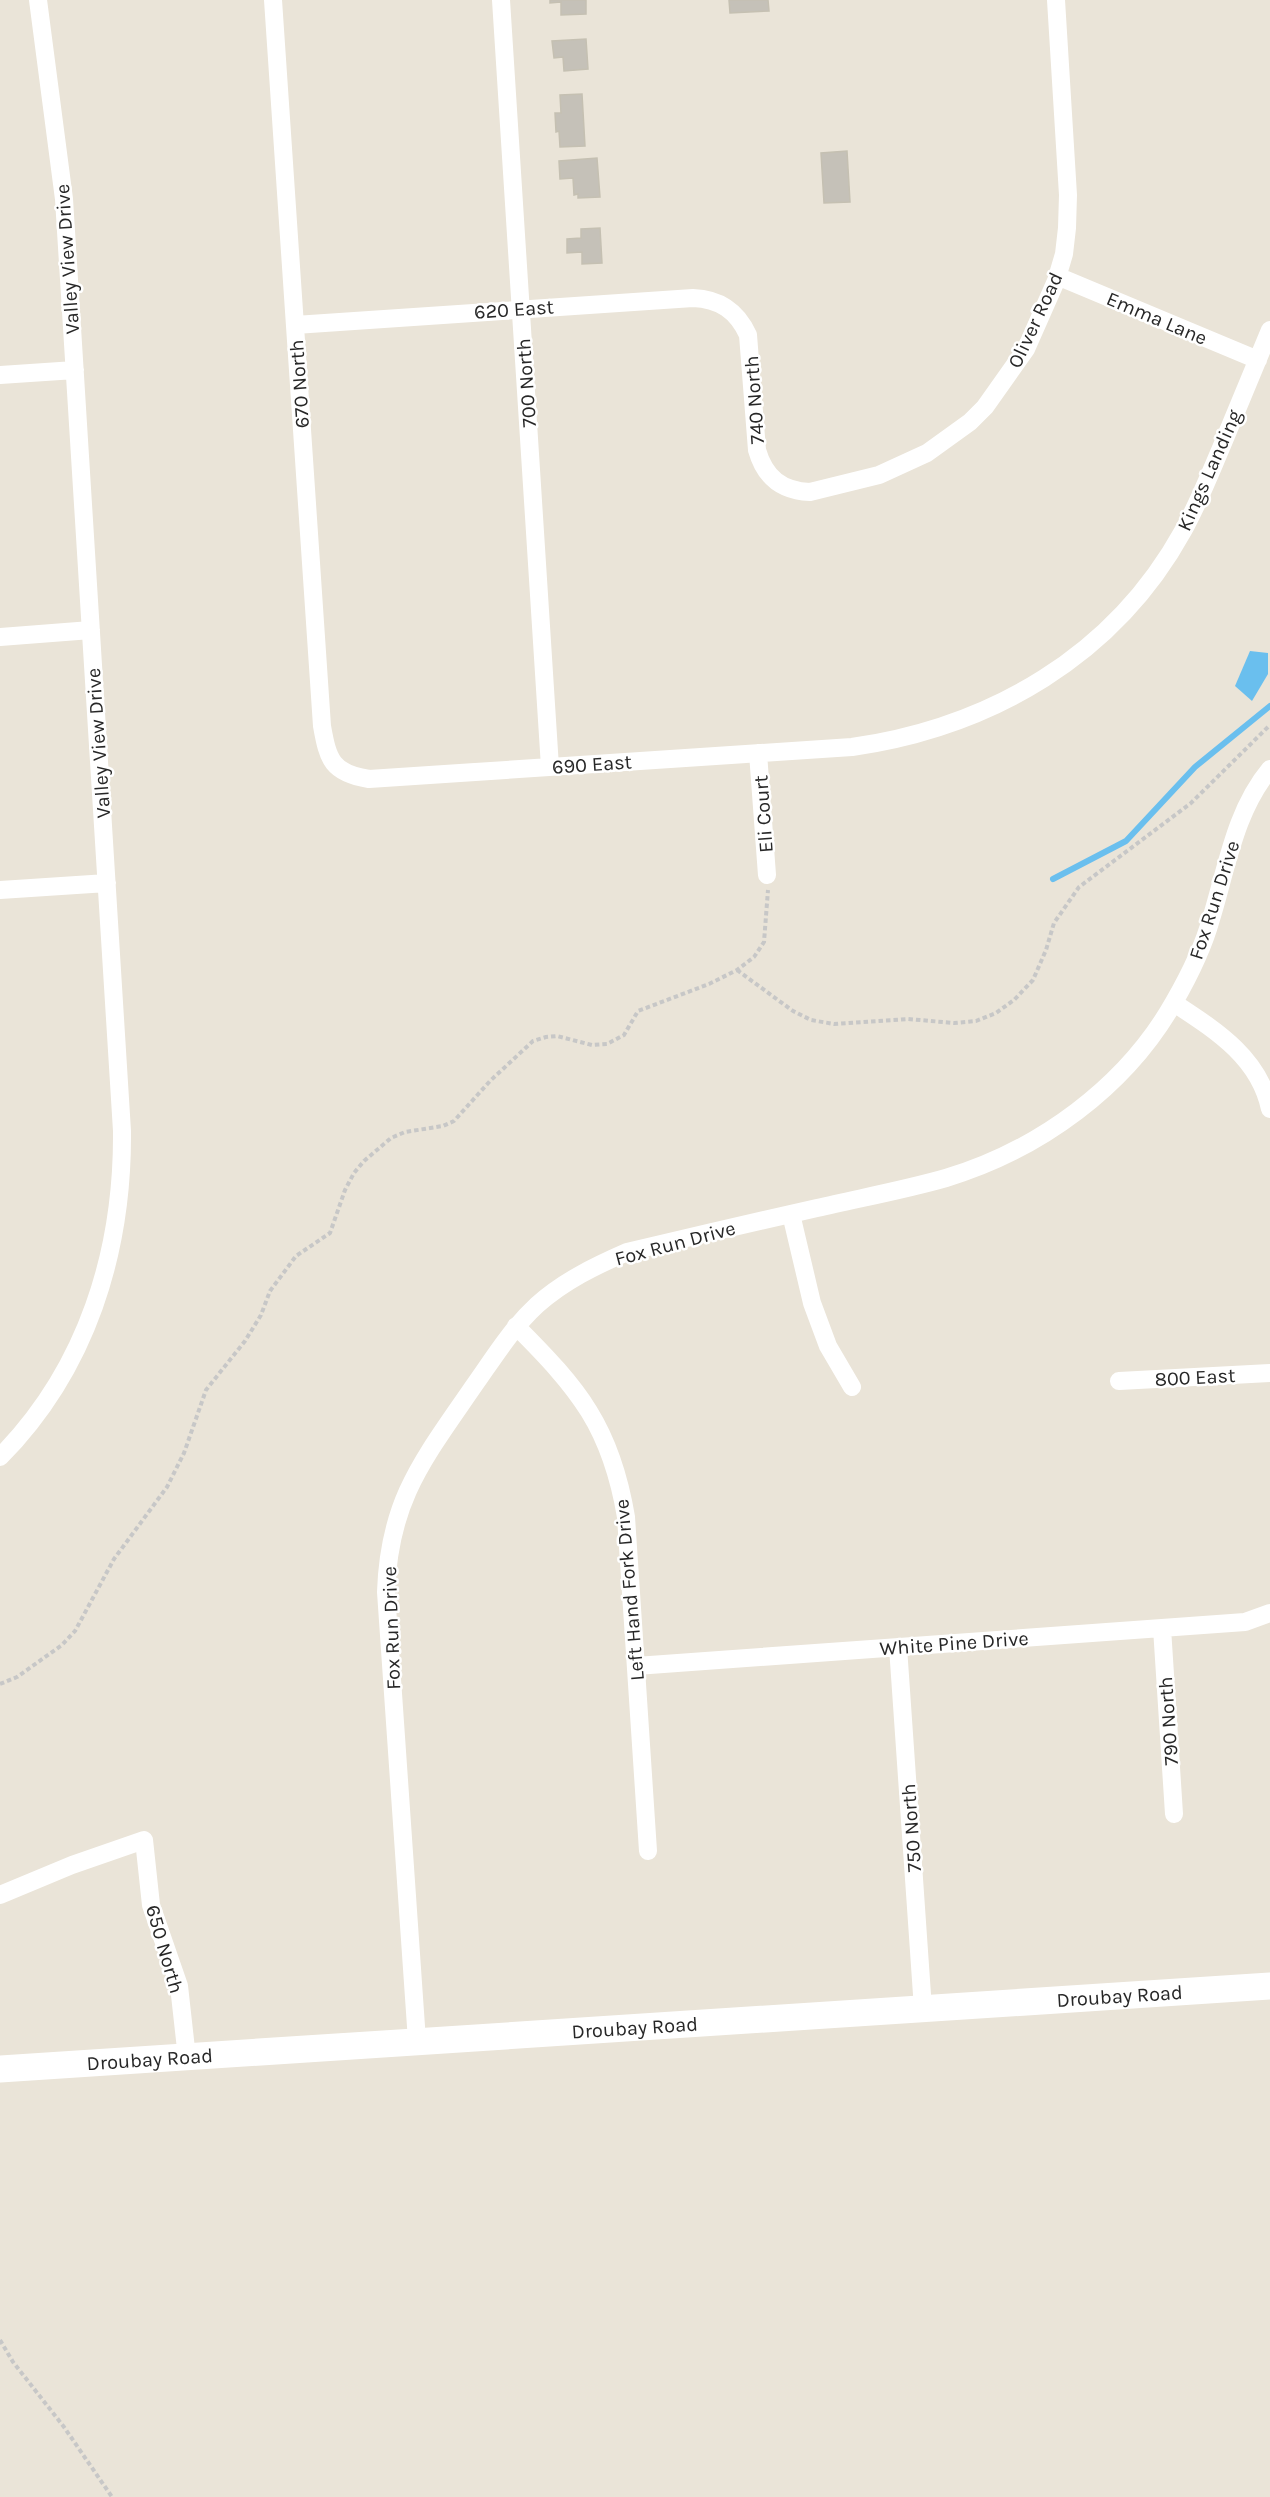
<svg xmlns="http://www.w3.org/2000/svg" width="1270" height="2497" viewBox="0 0 1270 2497" font-family="Karla,sans-serif">
<style>
.water{fill:#6abfee}
.lines{fill:none;stroke-linecap:round;stroke-linejoin:round}
.stream{stroke:#6abfee;stroke-width:6}
.building{fill:#c5c1b8;stroke:#c5c0b2;stroke-width:1.5}
.path{stroke:#c7c7c7;stroke-width:4;stroke-dasharray:4.5 3;stroke-linecap:butt}
.street{stroke:#fff;stroke-width:18}
.secondary{stroke:#fff;stroke-width:27}
.labels{text-anchor:middle;stroke-width:5;stroke-linejoin:round;paint-order:stroke}
.street-label{font-size:20px;fill:#272727;stroke:#fff}
</style>
<rect width="100%" height="100%" fill="#eae4d8"/>
<path class="water" d="M1250,651L1268,653V674L1252,701L1235,686Z"/>
<g class="lines">
<path class="stream" d="M1053,879L1126,841L1195,767L1270,706"/>
</g>
<path class="building" d="M550,0H586V14L561,15V2L550,3Z
M729,0H768L769,11L730,13Z
M586,39L588,69L564,71L563,57L554,58L552,41Z
M582,94L585,146L560,147L559,131L556,132L555,113H561L560,95Z
M847,151L850,202L824,203L821,153Z
M597,158L600,197L578,198V194L574,195L573,178L560,179L559,161Z
M600,228L602,263L582,264V252L567,253V239L581,238V229Z"/>
<g class="lines">
<path class="path" d="M737,970L793,1011L811,1020L834,1024L908,1019L954,1023L976,1021L996,1013L1014,1000L1033,980L1046,950L1054,923L1079,887L1191,803L1270,725
M0,1684L17,1677L62,1645L75,1631L114,1559L167,1487L184,1453L206,1390L245,1341L261,1315L270,1291L296,1256L330,1233L345,1190L354,1173L364,1161L391,1138L405,1132L443,1126L454,1121L490,1081L533,1041L546,1037L557,1036L592,1045L607,1044L624,1035L638,1011L709,984L737,970L754,957L764,942L768,890
M0,2340L13,2362L64,2427L112,2497"/>
<path class="street" d="M273,0L322,726C328,760 332,773 369,779L852,747C991,727 1114,656 1183,531C1198,504 1209,476 1221,448C1237,409 1254,369 1270,330
M501,0L550,767
M1057,276L1258,360
M295,325L693,298C720,299 737,311 748,335L757,450C765,478 782,491 810,492L879,475L927,453L970,422L985,407L1026,349L1056,281L1064,254L1067,228L1068,195L1056,0
M0,375L75,370
M0,637L91,630
M758,753L767,875
M0,890L107,883
M1174,1003C1215,1030 1259,1057 1270,1109
M791,1214L812,1303L828,1346L852,1387
M516,1326C579,1389 611,1427 626,1517L648,1851
M1119,1381L1270,1373
M0,1457C87,1369 123,1252 122,1131L64,199L38,0
M1162,1628L1174,1814
M898,1647L923,2009
M636,1666L1245,1622L1270,1613
M0,1895L72,1865L144,1840L151,1905L179,1986L187,2058
M417,2041L386,1592C389,1500 423,1460 473,1387C493,1359 511,1329 537,1305C564,1281 595,1266 627,1252C690,1237 754,1222 817,1208C860,1198 904,1190 946,1178C1039,1150 1126,1087 1174,1002C1189,976 1203,948 1211,919C1227,867 1235,811 1270,769"/>
<path class="secondary" id="s1" d="M0,2069L1270,1986"/>
</g>
<g class="labels">
<g class="street-label">
<text transform="translate(67 259) rotate(-94)" y="7">Valley View Drive</text>
<text transform="translate(514 309) rotate(-4)" y="7">620 East</text>
<text transform="translate(1157 318) rotate(23)" y="7">Emma Lane</text>
<text transform="translate(1035 320) rotate(-65)" y="7">Oliver Road</text>
<text transform="translate(526 383) rotate(-94)" y="7">700 North</text>
<text transform="translate(299 384) rotate(-94)" y="7">670 North</text>
<text transform="translate(754 400) rotate(-94)" y="7">740 North</text>
<text transform="translate(1209 470) rotate(-66)" y="7">Kings Landing</text>
<text transform="translate(98 743) rotate(-94)" y="7">Valley View Drive</text>
<text transform="translate(592 764) rotate(-4)" y="7">690 East</text>
<text transform="translate(763 814) rotate(-94)" y="7">Eli Court</text>
<text transform="translate(1214 900) rotate(-72)" y="7">Fox Run Drive</text>
<text transform="translate(675 1243) rotate(-15)" y="7">Fox Run Drive</text>
<text transform="translate(1195 1377) rotate(-3)" y="7">800 East</text>
<text transform="translate(629 1590) rotate(-95)" y="7">Left Hand Fork Drive</text>
<text transform="translate(391 1628) rotate(-92)" y="7">Fox Run Drive</text>
<text transform="translate(954 1643) rotate(-4)" y="7">White Pine Drive</text>
<text transform="translate(1168 1721) rotate(-94)" y="7">790 North</text>
<text transform="translate(911 1828) rotate(-94)" y="7">750 North</text>
<text transform="translate(165 1949) rotate(74)" y="7">650 North</text>
<text dy="7" stroke="none"><textPath href="#s1" startOffset="1122">Droubay Road</textPath></text>
<text dy="7" stroke="none"><textPath href="#s1" startOffset="636">Droubay Road</textPath></text>
<text dy="7" stroke="none"><textPath href="#s1" startOffset="150">Droubay Road</textPath></text>
</g>
</g>
</svg>
